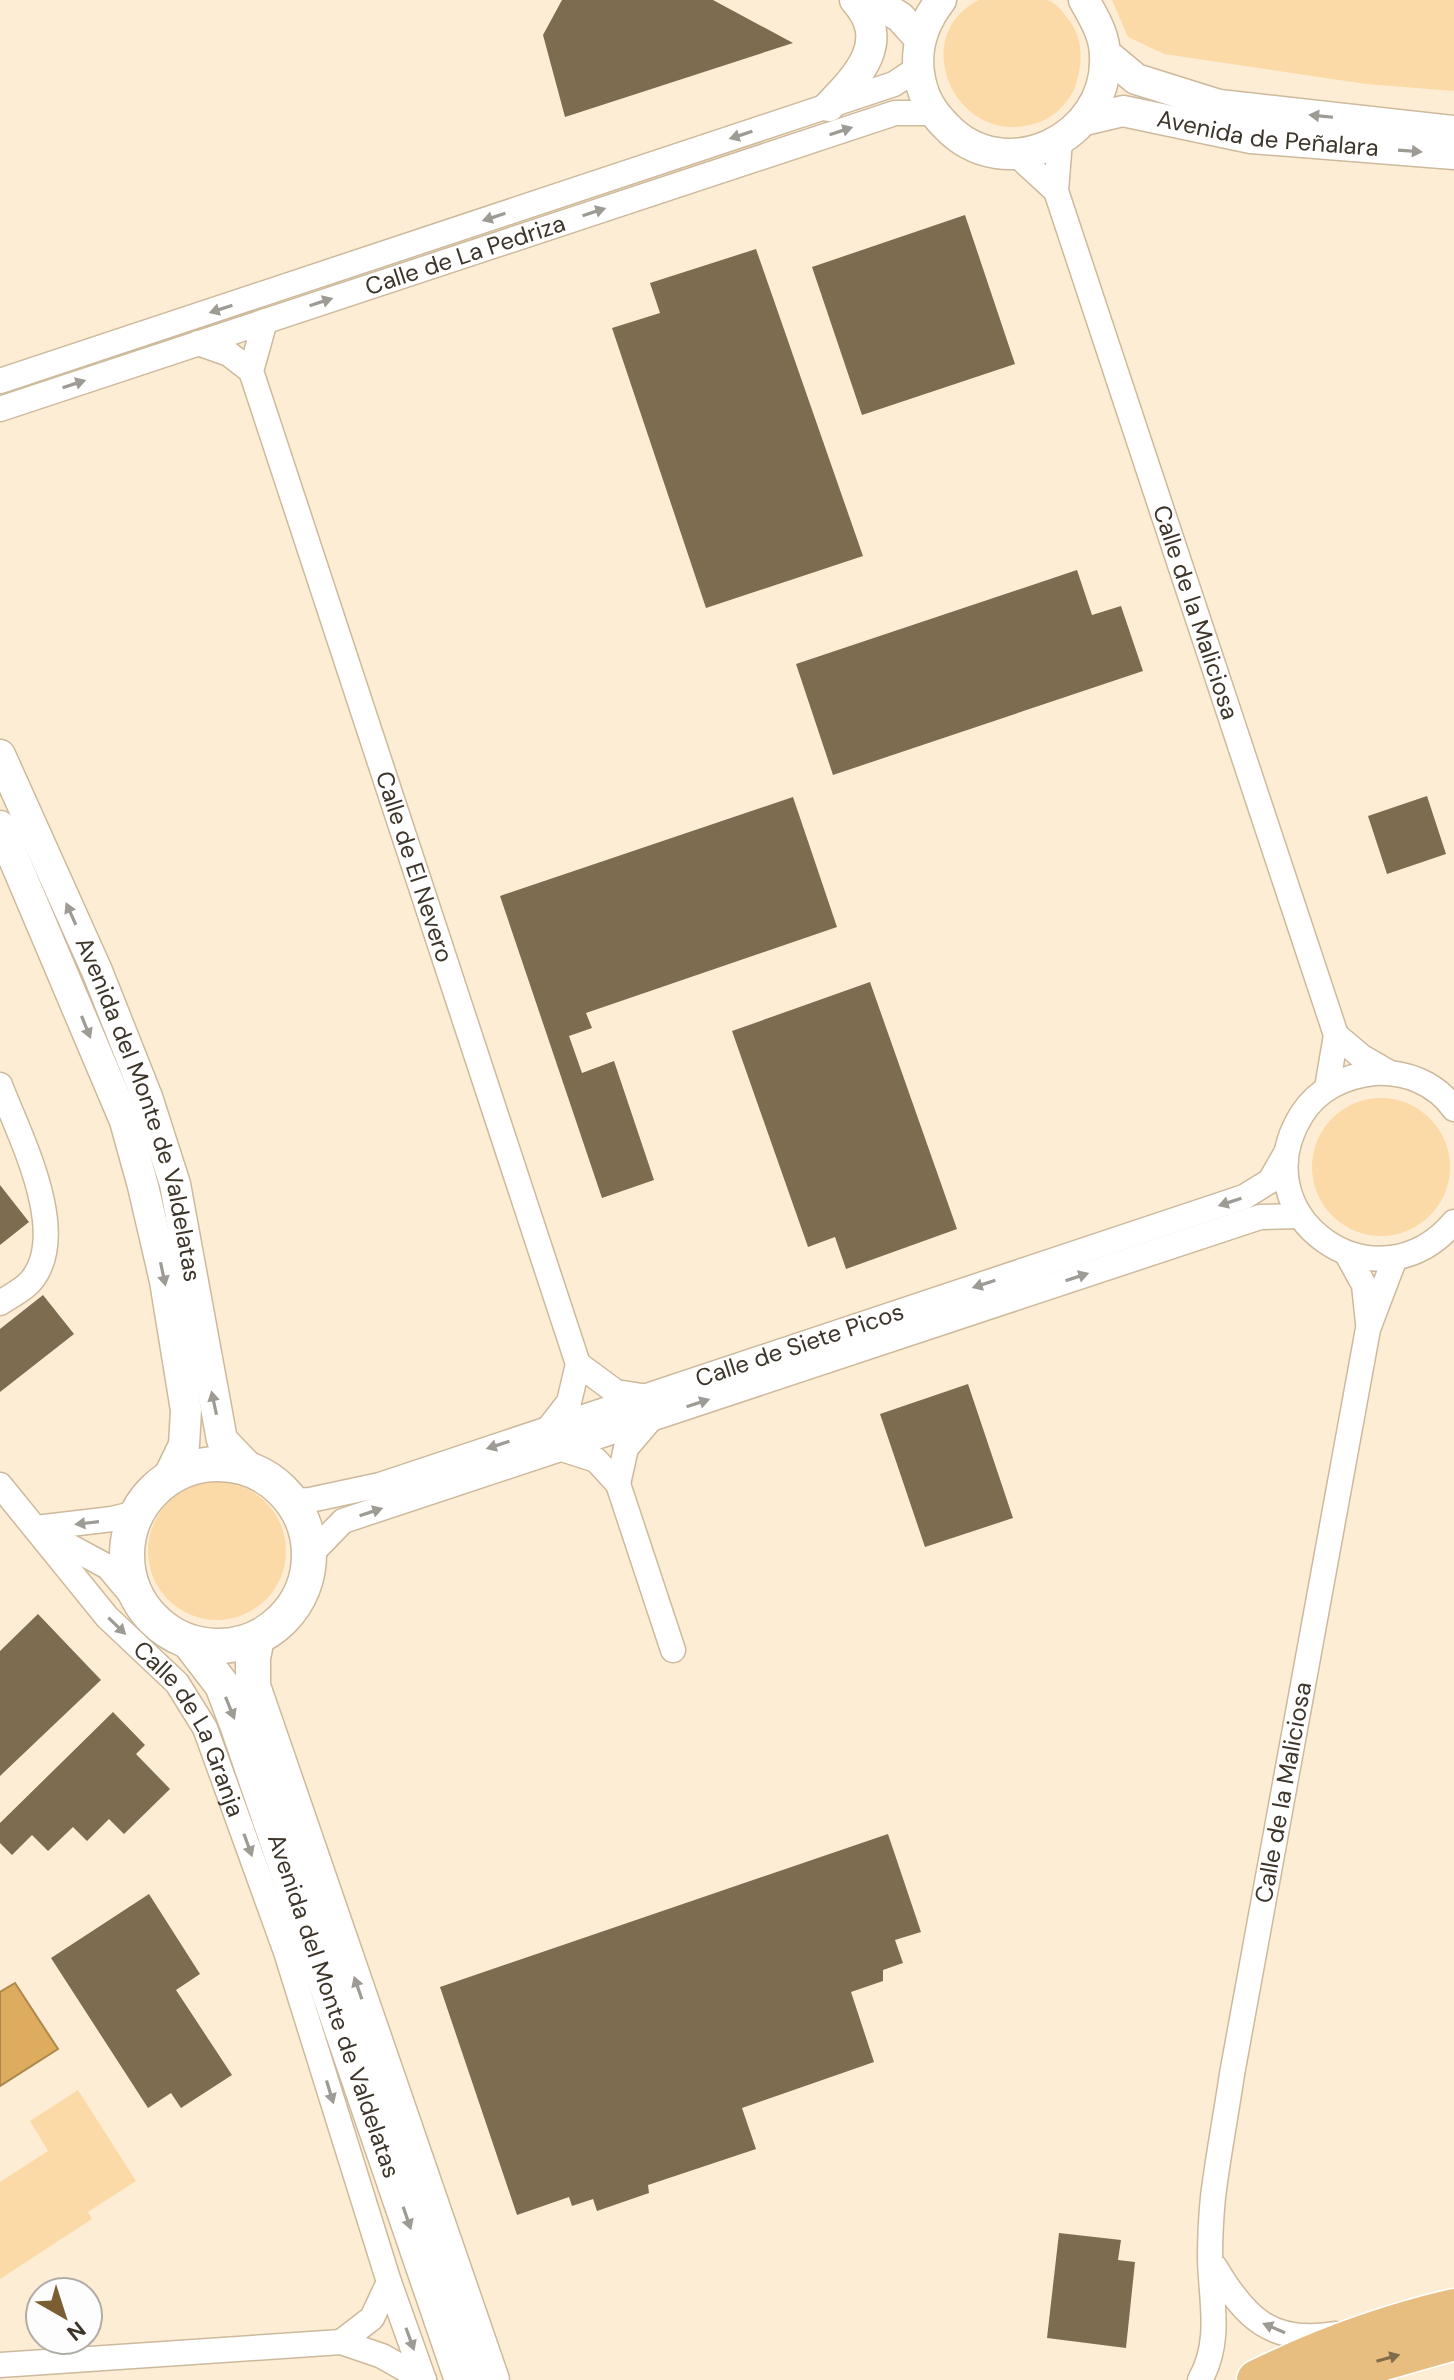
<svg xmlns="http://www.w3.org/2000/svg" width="1454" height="2380" viewBox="0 0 1454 2380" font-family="'DM Sans',sans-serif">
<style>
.green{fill:#fcdaa7}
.water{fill:#ddac5e;stroke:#ad884e;stroke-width:2}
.building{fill:#7e6c51}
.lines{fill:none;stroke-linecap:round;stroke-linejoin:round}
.minor-casing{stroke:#cdb99c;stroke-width:27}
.tertiary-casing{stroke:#cdb99c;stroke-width:33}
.secondary-casing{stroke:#cdb99c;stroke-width:37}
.trunk-casing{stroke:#fff;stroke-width:43}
.minor{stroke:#fff;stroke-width:24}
.tertiary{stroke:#fff;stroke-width:30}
.secondary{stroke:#fff;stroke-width:34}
.trunk{stroke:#e7be7f;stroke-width:40}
.oneway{fill:#9e9a94}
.oneway2{fill:#816c4b}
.labels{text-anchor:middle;stroke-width:8;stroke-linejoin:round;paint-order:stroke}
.street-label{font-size:24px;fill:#3d3529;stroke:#fdfdfd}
</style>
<rect width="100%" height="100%" fill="#feedd5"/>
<path class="green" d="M979,0C996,0 1031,0 1046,0C1056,2 1063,12 1069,20C1083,38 1083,62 1076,84C1071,100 1056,116 1040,122C957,153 905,36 979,0Z
M1112,0H1454V91L1366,84L1164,54L1128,37Z
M1312 1167a69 69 0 1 1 138 0a69 69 0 1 1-138 0Z
M148 1551a69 69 0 1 1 138 0a69 69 0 1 1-138 0Z
M78,2090L136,2181L88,2212L92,2219L0,2279V2182L48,2151L30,2121Z"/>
<path class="water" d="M15,1983L58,2049L0,2086V1992Z"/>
<path class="building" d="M562,0H713L793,43L565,117L543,35Z
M965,215L1015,364L862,415L812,267Z
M756,249L863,556L706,608L612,328L660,313L650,283Z
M1077,570L1092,615L1121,606L1143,671L833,775L796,664Z
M1427,796L1446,854L1387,874L1368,816Z
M793,797L837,927L586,1013L592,1028L569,1036L582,1073L614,1061L654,1180L602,1198L500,896Z
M870,982L957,1229L846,1269L835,1237L808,1247L732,1031Z
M0,1185L29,1222L0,1245Z
M43,1295L74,1334L0,1392V1329Z
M968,1384L1013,1518L925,1547L880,1414Z
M38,1614L101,1680L0,1776V1651Z
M113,1712L145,1745L136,1754L170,1789L124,1834L109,1819L87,1841L73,1827L48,1851L32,1835L12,1855L0,1843V1823Z
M888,1834L921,1932L895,1940L903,1963L883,1970V1981L851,1992L874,2062L742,2108L756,2149L648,2185L649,2193L597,2211L593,2199L572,2206L569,2197L517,2215L440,1987Z
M149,1894L200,1974L176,1990L232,2075L181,2108L171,2093L148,2108L51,1958Z
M1059,2233L1121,2240L1118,2260L1135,2262L1126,2348L1047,2338Z"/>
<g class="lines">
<defs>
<g id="minor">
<path id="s1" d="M1060,141L1056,191L1336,1035L1327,1088"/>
<path d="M1017,155L1056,191"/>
<path id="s2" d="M265,321L251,371L578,1364L569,1402L548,1429"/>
<path d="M198,343L229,354L251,371"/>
<path d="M0,381L894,84L918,68"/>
<path id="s3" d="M0,409L895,113H933"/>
<path d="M1336,1035L1362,1057L1388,1072"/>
<path d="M0,1085C19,1135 72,1235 30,1282C23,1290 9,1297 0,1303"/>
<path d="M1454,1109C1436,1083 1405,1071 1374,1073C1345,1076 1318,1089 1302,1114C1238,1216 1376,1314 1454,1222"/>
<path d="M1347,1254L1364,1285L1368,1323"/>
<path d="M578,1364L616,1392L642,1396"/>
<path d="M562,1449L596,1460L618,1484L673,1650"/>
<path d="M618,1484L626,1448L650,1420"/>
<path id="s4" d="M0,1485L107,1617L177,1683L205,1728L286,1952L389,2282L424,2380"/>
<path id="s5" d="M292,1501L310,1500L380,1485L1244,1197L1270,1181L1286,1153"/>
<path d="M36,1528L112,1519L136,1513"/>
<path d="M45,1533L108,1567L139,1604"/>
<path d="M309,1556L343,1521L1260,1217L1300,1216"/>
<path d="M1215,2267C1245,2318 1272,2345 1335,2334"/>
<path d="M341,2342L372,2318L389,2282"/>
<path d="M0,2365L341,2342L382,2356L424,2380"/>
<path id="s6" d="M1200,2380C1222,2341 1211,2301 1210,2259C1210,2239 1211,2217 1213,2197C1218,2156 1226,2115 1232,2074L1368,1329L1395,1258"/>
</g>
<g id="tertiary">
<path d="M872,0L900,17L920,39"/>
<path d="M941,0C923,23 914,50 920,79C924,99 932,112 946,126C1004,188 1109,139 1105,56C1105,35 1094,18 1084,0"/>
<path d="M1106,54L1136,79L1219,105L1454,131"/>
<path d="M829,106C859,75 892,41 855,0"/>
<path id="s7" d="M1085,120L1123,111L1251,138L1454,154"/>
<path id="s8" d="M0,755L97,971L147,1097L175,1184L222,1440L250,1469"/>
<path d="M0,826L125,1121L143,1186L165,1281L186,1410L184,1445L168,1478"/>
</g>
<g id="secondary">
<circle cx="218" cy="1555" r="91"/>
<path d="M257,1638L253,1658V1686L492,2380"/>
<path id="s9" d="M189,1642L222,1685L238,1727L462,2380"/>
</g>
<path id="trunk" d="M1257,2380C1320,2349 1385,2325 1454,2309
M1323,2380L1338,2373L1454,2340"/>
</defs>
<use href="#minor" class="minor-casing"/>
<use href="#tertiary" class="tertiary-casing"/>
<use href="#secondary" class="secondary-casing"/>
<use href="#trunk" class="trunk-casing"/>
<use href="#minor" class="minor"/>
<use href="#tertiary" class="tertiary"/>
<use href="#secondary" class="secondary"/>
<use href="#trunk" class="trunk"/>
</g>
<defs><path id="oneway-solid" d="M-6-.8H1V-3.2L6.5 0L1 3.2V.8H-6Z" transform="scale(2)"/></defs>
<g class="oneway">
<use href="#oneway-solid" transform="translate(1321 116) rotate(-174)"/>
<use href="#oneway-solid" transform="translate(841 131) rotate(-18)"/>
<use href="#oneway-solid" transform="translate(741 135) rotate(162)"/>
<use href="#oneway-solid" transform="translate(1410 151) rotate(4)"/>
<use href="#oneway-solid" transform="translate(594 212) rotate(-18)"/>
<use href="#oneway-solid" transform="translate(494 217) rotate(162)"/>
<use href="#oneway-solid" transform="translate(321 302) rotate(-18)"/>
<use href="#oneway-solid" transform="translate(221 309) rotate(162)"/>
<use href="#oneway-solid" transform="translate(74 384) rotate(-18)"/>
<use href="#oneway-solid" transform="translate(71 914) rotate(-114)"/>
<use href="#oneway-solid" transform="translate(86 1027) rotate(68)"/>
<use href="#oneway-solid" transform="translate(1230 1202) rotate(162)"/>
<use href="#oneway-solid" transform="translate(163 1274) rotate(78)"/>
<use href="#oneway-solid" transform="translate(1077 1277) rotate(-18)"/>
<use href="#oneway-solid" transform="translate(984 1284) rotate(162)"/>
<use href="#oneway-solid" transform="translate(214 1403) rotate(-102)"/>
<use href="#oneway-solid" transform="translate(698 1403) rotate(-18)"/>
<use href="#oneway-solid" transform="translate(498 1445) rotate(162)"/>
<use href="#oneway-solid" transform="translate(371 1512) rotate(-18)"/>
<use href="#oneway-solid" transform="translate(87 1523) rotate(173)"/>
<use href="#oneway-solid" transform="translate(117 1626) rotate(44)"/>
<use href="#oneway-solid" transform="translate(230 1708) rotate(68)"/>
<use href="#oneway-solid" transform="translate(248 1845) rotate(70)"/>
<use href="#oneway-solid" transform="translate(358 1988) rotate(-109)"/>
<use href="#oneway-solid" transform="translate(330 2092) rotate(73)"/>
<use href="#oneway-solid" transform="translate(407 2218) rotate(71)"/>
<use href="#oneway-solid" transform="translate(1274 2328) rotate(-157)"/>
<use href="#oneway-solid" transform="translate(410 2339) rotate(70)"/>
</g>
<use class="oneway2" href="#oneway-solid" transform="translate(1388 2358) rotate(-16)"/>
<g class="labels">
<g class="street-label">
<text dy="8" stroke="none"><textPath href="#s7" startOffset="186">Avenida de Peñalara</textPath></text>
<text dy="8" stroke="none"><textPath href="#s3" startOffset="490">Calle de La Pedriza</textPath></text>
<text dy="8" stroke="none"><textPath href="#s1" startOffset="494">Calle de la Maliciosa</textPath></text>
<text dy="8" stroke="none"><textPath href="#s2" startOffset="574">Calle de El Nevero</textPath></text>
<text dy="8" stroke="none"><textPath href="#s8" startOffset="382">Avenida del Monte de Valdelatas</textPath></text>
<text dy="8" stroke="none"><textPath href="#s5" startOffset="532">Calle de Siete Picos</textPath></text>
<text dy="8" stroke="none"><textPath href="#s4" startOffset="312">Calle de La Granja</textPath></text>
<text dy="8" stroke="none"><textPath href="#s6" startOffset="596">Calle de la Maliciosa</textPath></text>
<text dy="8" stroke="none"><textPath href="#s9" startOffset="394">Avenida del Monte de Valdelatas</textPath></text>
</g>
</g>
<g transform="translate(64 2316) rotate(141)"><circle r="38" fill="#fdfdfd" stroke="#b0ada8" stroke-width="2"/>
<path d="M0-6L14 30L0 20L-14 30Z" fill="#7b5f32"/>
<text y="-12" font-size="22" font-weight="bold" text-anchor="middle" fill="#3d3529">N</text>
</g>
</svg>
